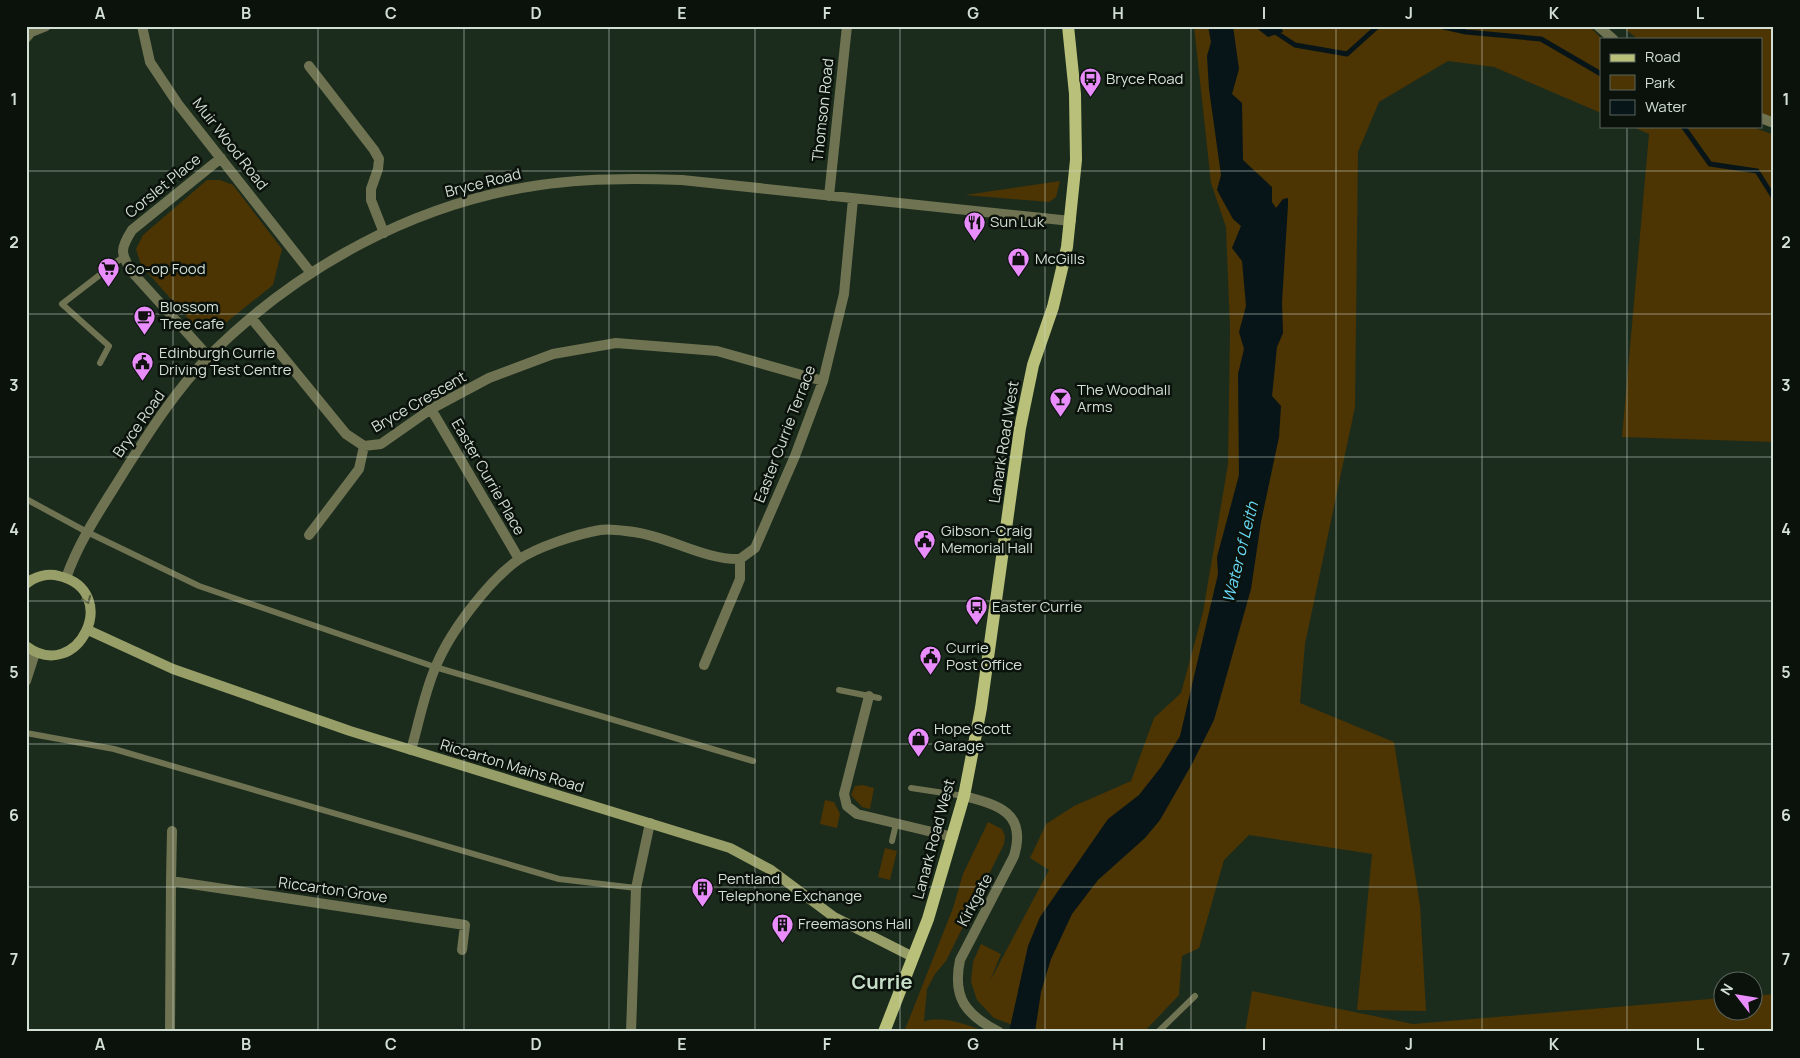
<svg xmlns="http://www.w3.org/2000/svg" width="1800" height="1058" viewBox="0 0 1800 1058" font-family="Manrope,sans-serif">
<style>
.green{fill:#4c3403}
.water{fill:#071519}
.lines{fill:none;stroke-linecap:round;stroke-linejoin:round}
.stream{stroke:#071519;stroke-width:5}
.lane{stroke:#6f7352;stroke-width:6}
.street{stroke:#6f7352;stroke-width:10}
.secondary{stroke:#989e68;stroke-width:10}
.primary{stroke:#b8c079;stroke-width:12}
.oneway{stroke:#52583a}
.grid{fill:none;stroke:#d3ded4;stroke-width:1;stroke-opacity:0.55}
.labels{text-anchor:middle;stroke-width:5;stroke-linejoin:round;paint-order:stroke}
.poi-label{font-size:15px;fill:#d3ded4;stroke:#0b120c;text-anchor:start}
.street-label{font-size:15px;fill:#d3ded4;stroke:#0b120c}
.water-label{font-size:16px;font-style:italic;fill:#68dbf9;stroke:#0b120c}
.district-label{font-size:20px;font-weight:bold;fill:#c7dec9;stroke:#0b120c}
.neatline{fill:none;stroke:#d3ded4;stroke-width:2}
.grid-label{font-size:16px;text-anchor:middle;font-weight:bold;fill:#d3ded4}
</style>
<rect width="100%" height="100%" fill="#1b2c1d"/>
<path class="green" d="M1194,26H1589L1602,39L1601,113L1494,67L1448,61L1379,102L1358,152L1355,407L1305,644L1300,703L1394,742L1420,905L1426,1011L1357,1010L1372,854L1249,835L1224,860L1199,948L1182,956L1179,995L1144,1032H1031L994,1018L977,1000L971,982L973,962L981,944L1001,954L990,981L1049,870L1030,858L1046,824L1074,806L1131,781L1154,718L1181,693L1203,612L1228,464L1230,329L1226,227L1211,183Z
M1621,26H1774V119L1761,113V39H1638Z
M1631,126H1750L1774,135V442L1622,437L1649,134Z
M207,180H220L233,185L282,249L273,285L223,325L192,323L141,265L136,249L143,235Z
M1060,181L1056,197L1049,202L965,195Z
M863,785L874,788L870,809L862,807L851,795L855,786Z
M825,800L834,802L840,814L837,828L820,824Z
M988,822L1002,829L1005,836L1004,844L946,961L935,974L927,989L924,1021C946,1016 965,1024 986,1032H904L953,908L963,874Z
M885,848L897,851L890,880L878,877Z
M1252,991L1413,1024L1722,998V1010H1752L1753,996L1774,994V1032H1245Z"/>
<path class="water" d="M1208,26H1233L1239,69L1232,94L1242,103L1243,160L1272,187V202L1276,208L1283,199L1288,198V205L1282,302L1283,333L1277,347L1272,396L1281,406L1279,437L1261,522L1251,589L1214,720L1192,764L1160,820L1145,838L1098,880L1072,914L1051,959L1041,992L1035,1032H1009L1028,946L1040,917L1108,819L1139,795L1161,767L1180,736L1218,574L1217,557L1239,475L1238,374L1244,349L1239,332L1246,306L1242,261L1232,248L1241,226L1233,219L1217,190L1221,175L1209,89L1207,56L1211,42Z
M1254,26H1281L1283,32L1268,37Z"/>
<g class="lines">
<path class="stream" d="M1266,26L1295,45L1347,54L1378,26
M1439,26L1466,32L1541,39L1601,74
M1683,126L1710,164L1757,171L1774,198"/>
<path class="lane" d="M100,363L109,346L62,304L123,257
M26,499L87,532L199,586L435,667L753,761
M839,690L879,698
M26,733L114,749L559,879L636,888
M911,788L964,796
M892,841L896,824
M1158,1032L1195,996"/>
<path class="street" d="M142,26L150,62L178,104L311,273
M1598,26L1613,39
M26,38L31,32L46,26
M309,66L374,150L379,159L378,169L371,189V200L384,233
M1761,118L1774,123
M829,196L847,26
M252,319L346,434L364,446
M209,357L132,272C120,253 120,249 132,230L221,158
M431,409L519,559
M309,535L359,469L364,446L381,444L431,409L489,378L553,354L616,343L717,351L823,381
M66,578C80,538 105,503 127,467C151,429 177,389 209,356C298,267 415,203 540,185C587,178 635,178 682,180L1071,221
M704,665L740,579V559L755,548L795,456L823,381L844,294L853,199
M26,681L35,653
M869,696L844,794L847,806L857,814L953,837
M411,750C419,723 424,693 436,666C450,632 488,581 518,560C537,547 577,534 600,530C610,528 624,531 634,532C670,537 704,560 740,559
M964,796C999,805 1027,813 1014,856L960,960C952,998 966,1015 999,1032
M171,881L172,831
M170,1032L171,881L465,925L462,950
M631,1032L636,888L650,823"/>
<path class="secondary" d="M26,584C35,576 48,573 59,576C123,591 78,685 26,646
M88,630L173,669L350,731L730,848L771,870L834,917L913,957"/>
<path class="primary" d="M884,1032L928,919L964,796L981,708L1020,428L1033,365L1053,307L1067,247L1076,160L1075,94L1068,26"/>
</g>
<defs><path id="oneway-chevron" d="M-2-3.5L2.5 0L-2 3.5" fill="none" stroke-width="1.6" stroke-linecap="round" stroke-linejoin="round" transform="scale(1.25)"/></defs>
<use class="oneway" href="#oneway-chevron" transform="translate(87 600) rotate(67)"/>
<path class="grid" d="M173,26V1032M318,26V1032M464,26V1032M609,26V1032M755,26V1032M900,26V1032M1045,26V1032M1191,26V1032M1336,26V1032M1482,26V1032M1627,26V39M1627,126V1032M26,171H1774M26,314H1774M26,457H1774M26,601H1774M26,744H1774M26,887H1774"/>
<defs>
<symbol id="bus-pin" viewBox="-11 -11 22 30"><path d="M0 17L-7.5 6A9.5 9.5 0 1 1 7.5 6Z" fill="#ea8dfc" stroke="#0b120c"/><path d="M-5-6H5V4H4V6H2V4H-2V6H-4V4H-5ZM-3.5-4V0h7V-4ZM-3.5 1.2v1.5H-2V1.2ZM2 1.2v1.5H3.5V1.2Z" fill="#111"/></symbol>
<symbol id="restaurant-pin" viewBox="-11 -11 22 30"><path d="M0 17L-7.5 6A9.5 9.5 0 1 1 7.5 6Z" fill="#ea8dfc" stroke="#0b120c"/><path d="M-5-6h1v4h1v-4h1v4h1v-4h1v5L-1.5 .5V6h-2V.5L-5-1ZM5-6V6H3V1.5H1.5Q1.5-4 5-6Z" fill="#111"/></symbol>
<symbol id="shop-pin" viewBox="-11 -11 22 30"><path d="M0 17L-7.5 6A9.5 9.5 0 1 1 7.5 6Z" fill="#ea8dfc" stroke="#0b120c"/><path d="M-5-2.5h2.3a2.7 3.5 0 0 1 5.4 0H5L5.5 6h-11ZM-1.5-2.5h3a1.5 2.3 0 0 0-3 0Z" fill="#111"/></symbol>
<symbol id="supermarket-pin" viewBox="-11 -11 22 30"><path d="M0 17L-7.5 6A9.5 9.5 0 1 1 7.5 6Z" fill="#ea8dfc" stroke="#0b120c"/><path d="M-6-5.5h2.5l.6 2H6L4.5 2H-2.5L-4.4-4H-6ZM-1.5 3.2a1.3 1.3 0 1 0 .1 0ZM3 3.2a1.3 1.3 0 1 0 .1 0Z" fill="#111"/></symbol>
<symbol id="cafe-pin" viewBox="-11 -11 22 30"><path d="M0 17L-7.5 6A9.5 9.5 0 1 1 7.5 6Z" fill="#ea8dfc" stroke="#0b120c"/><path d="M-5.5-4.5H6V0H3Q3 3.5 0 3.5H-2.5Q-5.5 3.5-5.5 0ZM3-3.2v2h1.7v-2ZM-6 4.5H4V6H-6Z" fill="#111"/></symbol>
<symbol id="civic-pin" viewBox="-11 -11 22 30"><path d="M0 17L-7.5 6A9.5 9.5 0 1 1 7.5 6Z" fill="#ea8dfc" stroke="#0b120c"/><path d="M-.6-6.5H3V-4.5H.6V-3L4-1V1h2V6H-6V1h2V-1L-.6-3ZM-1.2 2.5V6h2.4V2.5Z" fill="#111"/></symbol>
<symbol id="bar-pin" viewBox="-11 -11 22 30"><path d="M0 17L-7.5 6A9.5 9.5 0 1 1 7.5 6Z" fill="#ea8dfc" stroke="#0b120c"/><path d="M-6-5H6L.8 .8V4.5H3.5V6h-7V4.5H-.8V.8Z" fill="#111"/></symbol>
<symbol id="building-pin" viewBox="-11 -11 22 30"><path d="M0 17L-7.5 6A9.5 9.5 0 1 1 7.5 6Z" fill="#ea8dfc" stroke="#0b120c"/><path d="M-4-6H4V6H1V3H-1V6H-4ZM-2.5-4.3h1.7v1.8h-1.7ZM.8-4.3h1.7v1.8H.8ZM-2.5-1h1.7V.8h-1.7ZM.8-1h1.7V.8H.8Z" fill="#111"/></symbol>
</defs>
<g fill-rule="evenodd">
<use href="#bus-pin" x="1078" y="66" width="25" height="34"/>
<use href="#restaurant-pin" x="962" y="210" width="25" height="34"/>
<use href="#shop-pin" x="1006" y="246" width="25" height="34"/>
<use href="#supermarket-pin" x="96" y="256" width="25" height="34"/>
<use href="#cafe-pin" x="132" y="304" width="25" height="34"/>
<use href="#civic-pin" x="130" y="350" width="25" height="34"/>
<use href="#bar-pin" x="1048" y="386" width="25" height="34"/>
<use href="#civic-pin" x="912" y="528" width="25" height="34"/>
<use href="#bus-pin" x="964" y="594" width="25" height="34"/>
<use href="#civic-pin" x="918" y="644" width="25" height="34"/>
<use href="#shop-pin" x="906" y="726" width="25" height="34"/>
<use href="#building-pin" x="690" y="876" width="25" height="34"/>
<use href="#building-pin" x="770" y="912" width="25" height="34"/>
</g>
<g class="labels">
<g class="poi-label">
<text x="1106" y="84">Bryce Road</text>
<text x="990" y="227">Sun Luk</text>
<text x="1035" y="264">McGills</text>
<text x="125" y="274">Co-op Food</text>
<text x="160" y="312">Blossom<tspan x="160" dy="17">Tree cafe</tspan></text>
<text x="159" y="358">Edinburgh Currie<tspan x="159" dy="17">Driving Test Centre</tspan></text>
<text x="1077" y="395">The Woodhall<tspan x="1077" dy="17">Arms</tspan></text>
<text x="941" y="536">Gibson-Craig<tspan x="941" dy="17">Memorial Hall</tspan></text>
<text x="992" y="612">Easter Currie</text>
<text x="946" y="653">Currie<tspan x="946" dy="17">Post Office</tspan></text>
<text x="934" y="734">Hope Scott<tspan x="934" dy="17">Garage</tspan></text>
<text x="718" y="884">Pentland<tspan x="718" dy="17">Telephone Exchange</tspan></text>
<text x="798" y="929">Freemasons Hall</text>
</g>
<g class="street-label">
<text transform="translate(823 110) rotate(-84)" y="5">Thomson Road</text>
<text transform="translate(230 144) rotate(52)" y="5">Muir Wood Road</text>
<text transform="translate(483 183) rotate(-14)" y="5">Bryce Road</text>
<text transform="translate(163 186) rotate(-39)" y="5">Corslet Place</text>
<text transform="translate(419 402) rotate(-30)" y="5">Bryce Crescent</text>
<text transform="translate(139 424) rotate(-55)" y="5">Bryce Road</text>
<text transform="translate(785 434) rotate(-69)" y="5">Easter Currie Terrace</text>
<text transform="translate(1004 442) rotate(-81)" y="5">Lanark Road West</text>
<text transform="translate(488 477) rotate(60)" y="5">Easter Currie Place</text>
<text transform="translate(512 766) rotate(17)" y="5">Riccarton Mains Road</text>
<text transform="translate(934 839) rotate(-75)" y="5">Lanark Road West</text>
<text transform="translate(333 890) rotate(8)" y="5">Riccarton Grove</text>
<text transform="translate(975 900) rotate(-62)" y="5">Kirkgate</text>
</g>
<g class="water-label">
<text transform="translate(1240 552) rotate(-76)" y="6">Water of Leith</text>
</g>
<g class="district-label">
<text x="882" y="989">Currie</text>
</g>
</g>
<rect width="1800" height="1058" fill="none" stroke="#0b120c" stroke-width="55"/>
<rect x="1600" y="38" width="162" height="90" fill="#0b120c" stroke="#5b645c"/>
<rect x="1610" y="54" width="25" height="8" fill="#b8c079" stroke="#5b645c"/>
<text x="1645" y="62" font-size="15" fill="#d3ded4">Road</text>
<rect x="1610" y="75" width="25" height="15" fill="#4c3403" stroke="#5b645c"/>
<text x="1645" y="88" font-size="15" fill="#d3ded4">Park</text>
<rect x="1610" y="100" width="25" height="15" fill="#071519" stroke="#5b645c"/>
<text x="1645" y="112" font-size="15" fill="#d3ded4">Water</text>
<g transform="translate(1738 996) rotate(301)"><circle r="24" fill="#0b120c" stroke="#5b645c"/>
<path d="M0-4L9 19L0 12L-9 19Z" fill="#ea8dfc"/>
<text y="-8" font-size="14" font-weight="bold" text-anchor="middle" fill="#d3ded4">N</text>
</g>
<rect x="28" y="28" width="1744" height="1002" class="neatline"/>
<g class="grid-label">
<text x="100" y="19">A</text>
<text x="246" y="19">B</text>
<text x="391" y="19">C</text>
<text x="536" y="19">D</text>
<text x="682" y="19">E</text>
<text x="827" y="19">F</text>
<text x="973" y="19">G</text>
<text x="1118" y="19">H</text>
<text x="1264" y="19">I</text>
<text x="1409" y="19">J</text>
<text x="1554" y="19">K</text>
<text x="1700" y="19">L</text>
<text x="14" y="105">1</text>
<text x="1786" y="105">1</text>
<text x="14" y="248">2</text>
<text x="1786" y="248">2</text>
<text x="14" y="391">3</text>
<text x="1786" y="391">3</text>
<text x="14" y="535">4</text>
<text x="1786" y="535">4</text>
<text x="14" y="678">5</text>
<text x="1786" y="678">5</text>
<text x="14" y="821">6</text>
<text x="1786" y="821">6</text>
<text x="14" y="965">7</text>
<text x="1786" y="965">7</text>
<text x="100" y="1050">A</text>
<text x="246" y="1050">B</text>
<text x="391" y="1050">C</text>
<text x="536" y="1050">D</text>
<text x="682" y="1050">E</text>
<text x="827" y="1050">F</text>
<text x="973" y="1050">G</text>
<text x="1118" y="1050">H</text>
<text x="1264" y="1050">I</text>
<text x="1409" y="1050">J</text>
<text x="1554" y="1050">K</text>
<text x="1700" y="1050">L</text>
</g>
</svg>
